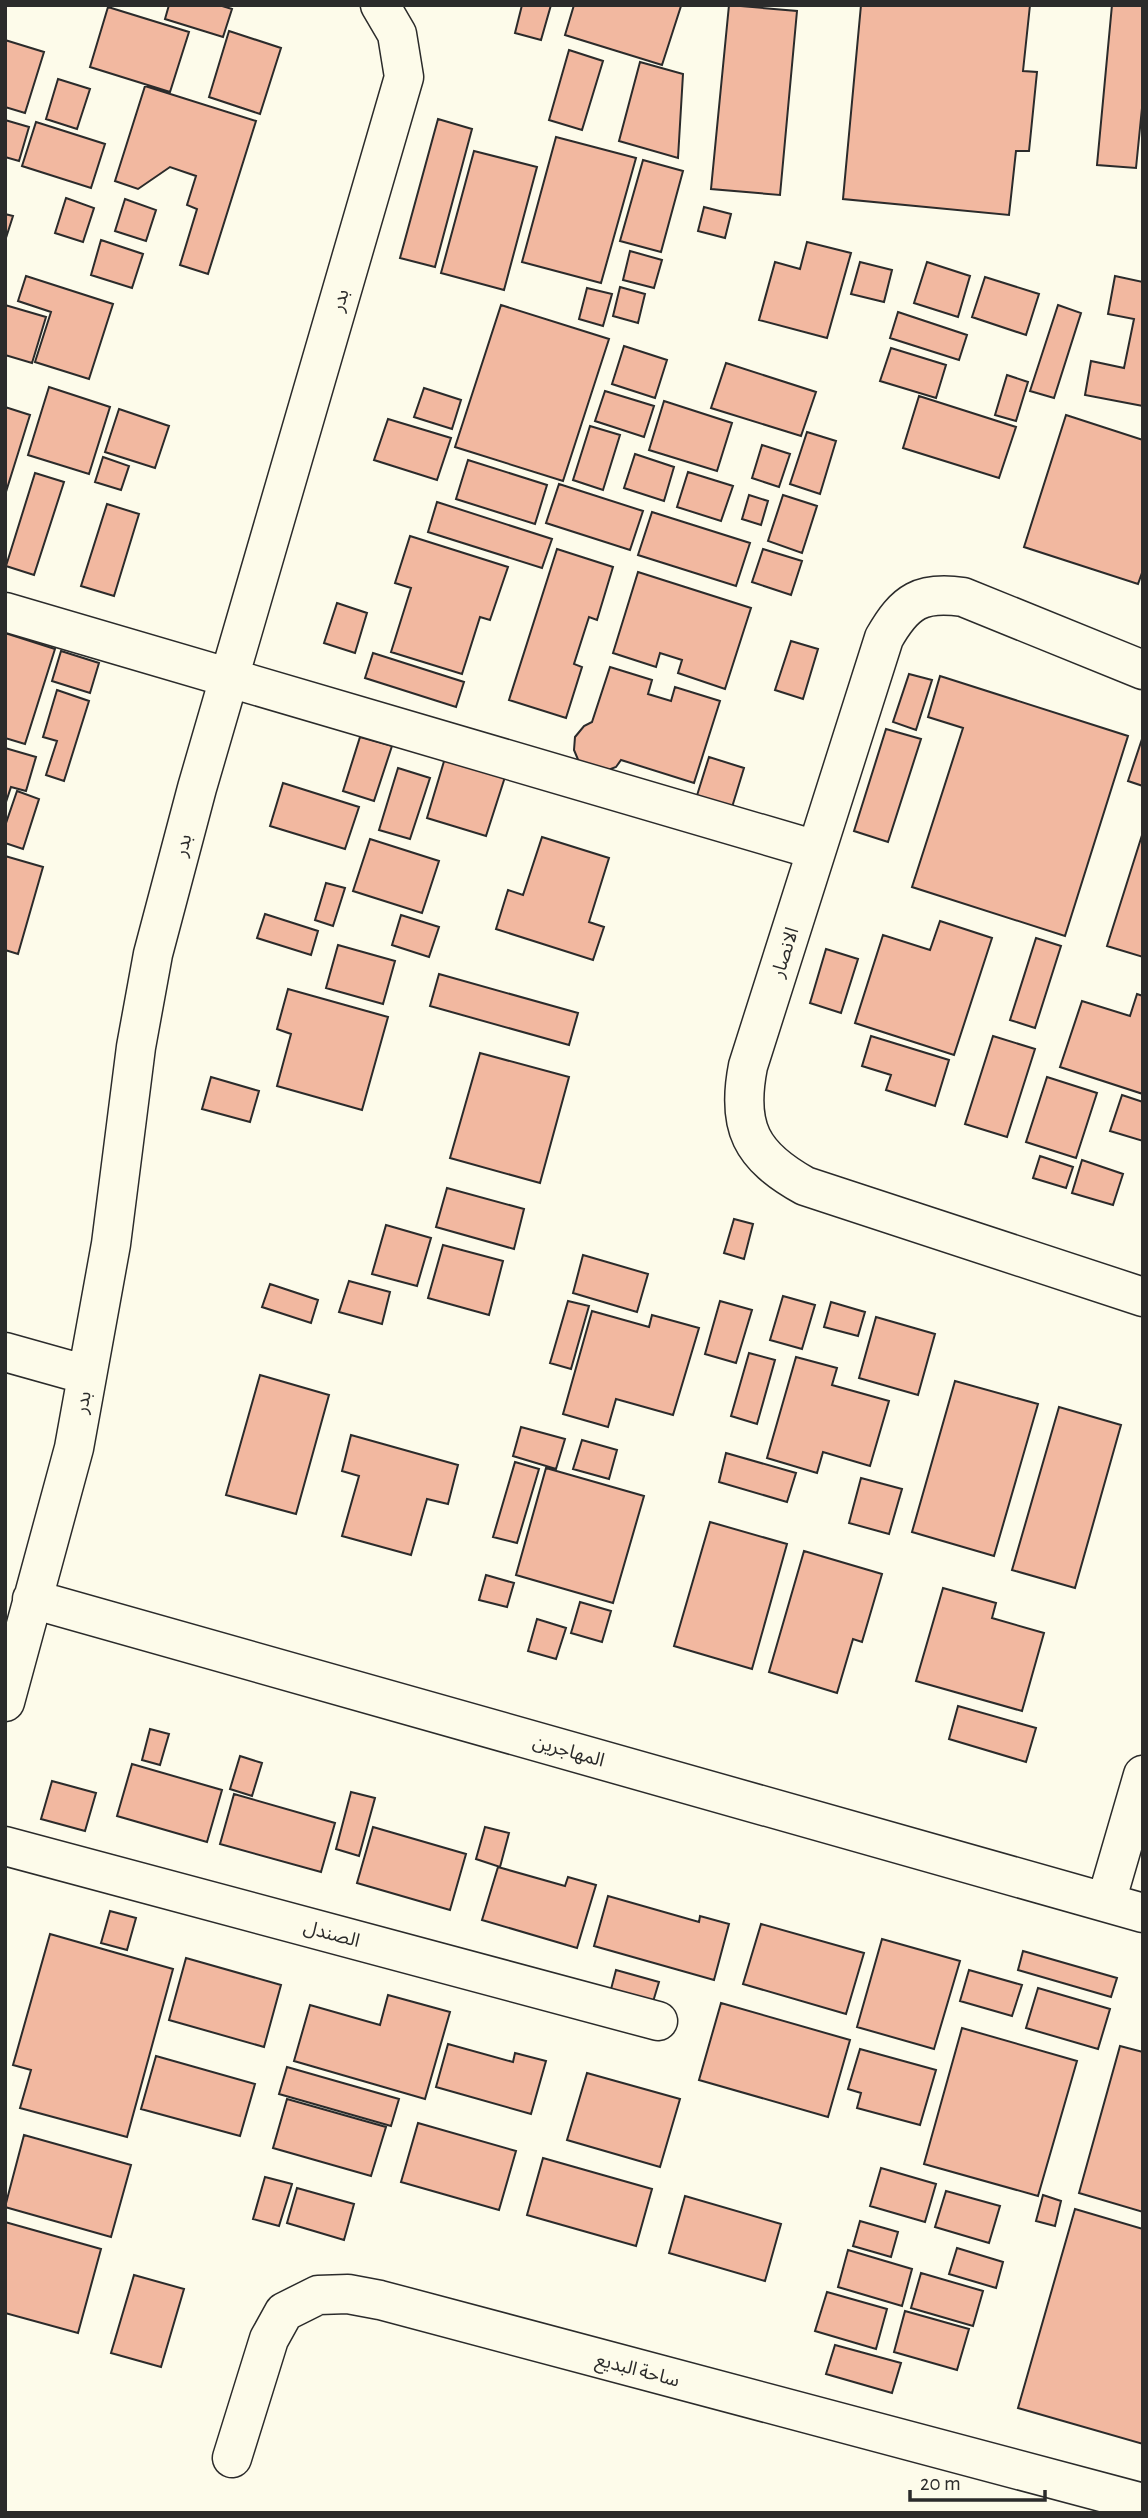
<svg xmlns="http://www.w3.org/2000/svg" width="1148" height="2518" viewBox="0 0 1148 2518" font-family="'Alegreya Sans','Noto Sans Arabic',sans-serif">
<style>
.building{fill:#f2b8a0;stroke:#2b2b2b;stroke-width:2}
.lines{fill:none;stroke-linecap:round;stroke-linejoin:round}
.minor-casing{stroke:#2b2b2b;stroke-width:41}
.minor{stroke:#fdfbea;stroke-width:38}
.labels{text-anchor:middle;stroke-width:5;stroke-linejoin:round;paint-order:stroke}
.street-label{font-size:19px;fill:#2b2b2b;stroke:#fdfbea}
</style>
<rect width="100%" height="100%" fill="#fdfbea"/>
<path class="building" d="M169,5H219L232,9L223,37L165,19Z
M522,5H551L541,40L515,33Z
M574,5H677L681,6L662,65L565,35Z
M729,5L797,11L780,195L711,189Z
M861,5H1030L1023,71L1037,72L1029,151H1016L1009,215L843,199Z
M1112,5H1143V98L1136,168L1097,165Z
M108,7L189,32L170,92L90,67Z
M229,31L281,48L260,114L209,97Z
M5,40L44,52L25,113L5,107Z
M569,50L603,61L582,130L549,120Z
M640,62L683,74L678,158L619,141Z
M58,79L90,89L77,129L46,119Z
M145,86L256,121L208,274L180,265L197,209L187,205L196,176L170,167L138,189L115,181Z
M438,119L472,129L435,267L400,258Z
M5,120L29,127L19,161L5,157Z
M36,122L105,144L91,188L22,166Z
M556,137L636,158L601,283L522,262Z
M474,151L537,167L504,290L441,273Z
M643,160L683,171L661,252L620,241Z
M66,198L94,208L83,242L55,233Z
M125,199L156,210L146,241L115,231Z
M704,207L731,214L725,238L698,231Z
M5,214L13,216L5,241Z
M101,240L143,254L132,288L91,275Z
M807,242L851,253L827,338L759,320L775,262L800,269Z
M630,251L662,260L654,288L623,280Z
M860,262L892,270L884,302L851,294Z
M927,262L970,276L958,317L914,303Z
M26,276L113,304L89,379L35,362L51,312L18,301Z
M1115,276L1143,282V406L1085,395L1091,361L1124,368L1134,319L1108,314Z
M985,277L1039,294L1026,335L972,317Z
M620,287L645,294L638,323L613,316Z
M587,288L612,294L603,326L579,319Z
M5,305L46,317L32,363L5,355Z
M501,305L609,339L563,481L455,447Z
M1058,305L1081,313L1054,398L1030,391Z
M898,312L967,335L959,360L890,338Z
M624,346L667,360L655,398L612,384Z
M891,348L946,365L936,398L880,381Z
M726,363L816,392L801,436L711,408Z
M1007,375L1028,382L1016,421L995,415Z
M49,387L110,407L89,474L28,455Z
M424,388L461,400L452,429L414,417Z
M605,391L654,406L644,437L595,421Z
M919,396L1016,427L999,478L903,448Z
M664,401L732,423L717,471L649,450Z
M5,407L30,415L5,495Z
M119,409L169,426L155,468L105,452Z
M1066,415L1143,440V570L1138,584L1024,547Z
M388,419L451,438L437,480L374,460Z
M590,426L620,435L603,490L573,480Z
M807,432L836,441L820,494L790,484Z
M762,445L790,454L779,487L752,478Z
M635,454L674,467L664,501L624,488Z
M103,457L129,466L121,490L95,482Z
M468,460L547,485L535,524L456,499Z
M688,472L733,486L721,521L677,507Z
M35,473L64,482L34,575L6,566Z
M559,484L643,511L630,550L546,523Z
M749,495L768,501L761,525L742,519Z
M783,495L817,506L802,553L768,541Z
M437,502L552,539L542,568L428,532Z
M107,504L139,514L114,596L81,586Z
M652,512L750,543L736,586L638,555Z
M410,536L508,567L490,620L480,617L462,674L391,652L411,588L395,583Z
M557,549L613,567L597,620L589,617L574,664L582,667L566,718L509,700Z
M763,549L802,561L791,595L752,582Z
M638,572L751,608L725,689L678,673L682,660L660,653L656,667L613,653Z
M337,603L367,613L355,653L324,643Z
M5,633L55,649L25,744L5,738Z
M791,641L818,649L803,699L775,690Z
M61,651L99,663L90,693L52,681Z
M373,653L464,682L456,707L365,678Z
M610,667L652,680L648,694L671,701L675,687L720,701L694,783L621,760L616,767L603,772L579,762L574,750L575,737L584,726L592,722Z
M909,674L932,680L916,730L893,722Z
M940,676L1128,736L1065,936L912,887L963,728L928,717Z
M57,690L89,701L64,781L46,775L57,741L43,737Z
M886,729L921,739L888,842L854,831Z
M1143,736V786L1128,781Z
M360,737L392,746L374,801L343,791Z
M5,748L36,757L26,791L11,787L5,805Z
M709,757L744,768L729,817L694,805Z
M445,758L505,777L486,836L427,818Z
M398,768L430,778L410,839L379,830Z
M283,783L359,807L345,849L270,826Z
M17,791L39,799L23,849L5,843V826Z
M1143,832V957L1107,946Z
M542,837L609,858L589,922L604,927L593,960L496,929L508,890L523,895Z
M370,839L439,861L422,913L353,891Z
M5,856L43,867L18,954L5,950Z
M326,883L345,888L333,926L315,920Z
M265,914L318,931L311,955L257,938Z
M401,915L439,927L429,957L392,945Z
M940,921L992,938L954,1055L855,1023L883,935L930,950Z
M1036,938L1061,946L1035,1028L1010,1020Z
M338,945L395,961L383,1004L326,988Z
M826,949L858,959L841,1013L810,1003Z
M439,974L578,1013L569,1045L430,1006Z
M288,989L388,1017L362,1110L277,1086L291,1034L277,1029Z
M1137,994L1143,996V1094L1060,1067L1082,1001L1130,1016Z
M871,1036L949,1060L935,1106L886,1090L891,1075L862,1066Z
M993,1036L1035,1049L1007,1137L965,1124Z
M480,1053L569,1077L540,1183L450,1158Z
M211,1077L259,1091L250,1122L202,1109Z
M1047,1077L1097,1093L1076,1158L1026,1142Z
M1122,1095L1143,1102V1141L1110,1131Z
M1040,1156L1073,1167L1066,1188L1033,1178Z
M1082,1160L1123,1174L1113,1205L1072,1193Z
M447,1188L524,1209L514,1249L436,1227Z
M734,1219L753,1224L744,1259L724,1253Z
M386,1225L431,1238L417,1286L372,1274Z
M443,1245L503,1261L489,1315L428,1298Z
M583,1255L648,1274L637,1312L573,1293Z
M349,1281L390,1292L382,1324L339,1312Z
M270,1284L318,1300L311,1323L262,1307Z
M783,1296L815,1305L802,1349L770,1340Z
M568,1301L589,1306L571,1369L550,1363Z
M720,1301L752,1310L736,1363L705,1354Z
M831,1302L865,1312L858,1336L824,1327Z
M592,1311L649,1327L652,1315L699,1328L673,1415L616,1399L608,1427L563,1414Z
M876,1317L935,1334L918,1395L859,1378Z
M749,1353L775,1360L757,1424L731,1416Z
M796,1357L837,1368L832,1385L889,1401L870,1466L823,1452L817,1473L767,1458Z
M260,1375L329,1395L296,1514L226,1495Z
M955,1381L1038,1404L994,1556L912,1532Z
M1059,1407L1121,1425L1075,1588L1012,1570Z
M521,1427L565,1439L556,1469L513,1456Z
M351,1435L458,1465L448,1504L427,1499L411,1555L342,1536L359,1476L342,1471Z
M582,1440L617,1450L609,1479L573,1469Z
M726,1453L796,1473L787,1502L719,1482Z
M515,1462L539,1469L517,1543L493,1537Z
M546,1468L644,1496L613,1603L516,1575Z
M861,1478L902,1489L889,1534L849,1523Z
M710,1522L787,1544L752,1669L674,1646Z
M804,1551L882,1574L862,1642L853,1639L837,1693L769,1672Z
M486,1575L514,1583L507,1607L479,1600Z
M943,1588L996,1603L992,1618L1044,1633L1022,1711L916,1681Z
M580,1602L611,1611L602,1642L571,1633Z
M537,1619L566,1628L556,1659L528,1651Z
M958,1706L1036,1728L1026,1762L949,1739Z
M150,1729L169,1734L160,1765L142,1760Z
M240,1756L262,1763L252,1796L230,1789Z
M132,1764L222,1790L207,1842L117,1816Z
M52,1781L96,1793L85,1831L41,1819Z
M351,1792L375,1798L359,1856L336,1849Z
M234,1794L335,1823L321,1872L220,1844Z
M373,1827L466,1854L450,1910L357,1883Z
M485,1827L509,1833L500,1867L476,1859Z
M498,1867L565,1886L568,1877L596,1885L577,1948L482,1920Z
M608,1896L699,1922L700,1916L729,1924L714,1980L594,1946Z
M110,1911L136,1918L127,1950L101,1943Z
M761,1924L864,1953L846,2014L743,1984Z
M50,1934L173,1969L127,2137L20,2108L31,2070L13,2065Z
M882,1939L960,1961L934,2049L857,2027Z
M1023,1951L1117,1978L1111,1997L1018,1970Z
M186,1958L281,1985L264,2047L169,2020Z
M616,1970L659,1982L652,2005L610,1993Z
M969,1970L1022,1985L1012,2016L960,2001Z
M1038,1988L1110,2009L1098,2049L1026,2028Z
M388,1995L450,2012L425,2099L294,2061L310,2005L380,2025Z
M721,2003L850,2040L828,2117L699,2080Z
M962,2028L1077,2061L1038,2196L924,2164Z
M448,2044L513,2062L515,2053L546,2061L531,2114L436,2087Z
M1120,2046L1143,2052V2212L1079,2193Z
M860,2049L936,2070L920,2125L857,2108L861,2093L848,2089Z
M156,2056L255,2084L240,2136L141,2109Z
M287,2067L399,2099L391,2126L279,2094Z
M587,2073L680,2099L660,2167L567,2140Z
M287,2099L386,2127L371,2176L273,2148Z
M418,2123L516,2151L499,2210L401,2182Z
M24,2135L131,2165L111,2237L5,2207Z
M543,2158L652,2189L636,2246L527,2215Z
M881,2168L936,2184L925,2222L870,2206Z
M265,2177L292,2184L279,2226L253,2219Z
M297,2188L354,2204L344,2240L287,2223Z
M946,2191L1000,2206L989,2243L935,2227Z
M1043,2195L1061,2201L1055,2226L1036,2221Z
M685,2196L781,2224L765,2281L669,2253Z
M1075,2209L1143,2229V2444L1018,2408Z
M860,2221L898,2232L891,2257L853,2246Z
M5,2222L101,2249L78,2333L5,2313Z
M957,2248L1003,2262L996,2288L949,2274Z
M848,2250L912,2269L902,2306L838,2287Z
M921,2273L983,2291L973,2326L911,2308Z
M134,2275L184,2289L161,2367L111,2353Z
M827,2292L887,2309L876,2349L815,2331Z
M905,2311L969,2329L957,2370L894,2352Z
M835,2345L901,2363L892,2393L826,2374Z"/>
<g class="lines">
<defs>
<path id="minor" d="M5,612L816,850
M1143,670L963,597C921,591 905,601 884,638L748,1066C736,1127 751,1156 805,1186L1143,1297
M5,1352L87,1375
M32,1599L1143,1913
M5,1702L74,1448L111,1244L136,1047L153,954L197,788L404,77L397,34L380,5
M5,1846L658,2021
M1106,1902L1143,1775
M232,2458L269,2339L284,2312L318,2295L348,2294L380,2300L1143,2503"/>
</defs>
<use href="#minor" class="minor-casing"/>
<use href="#minor" class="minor"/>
</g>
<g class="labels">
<g class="street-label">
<text transform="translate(339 300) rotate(-74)" y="7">بدر</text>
<text transform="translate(182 845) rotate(-75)" y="7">بدر</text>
<text transform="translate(784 952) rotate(-72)" y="7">الانصار</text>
<text transform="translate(82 1402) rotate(-79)" y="7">بدر</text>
<text transform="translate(569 1750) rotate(16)" y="7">المهاجرين</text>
<text transform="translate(332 1933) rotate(15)" y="7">الصندل</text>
<text transform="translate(638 2369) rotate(15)" y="7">ساحة البديع</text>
</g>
</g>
<rect width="1148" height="2518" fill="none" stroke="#2b2b2b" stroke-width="14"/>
<path d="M910 2490v10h135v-10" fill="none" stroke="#2b2b2b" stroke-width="3.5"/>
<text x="920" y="2490" font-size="21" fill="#2b2b2b" stroke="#fdfbea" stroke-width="5" paint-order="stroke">20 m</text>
</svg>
